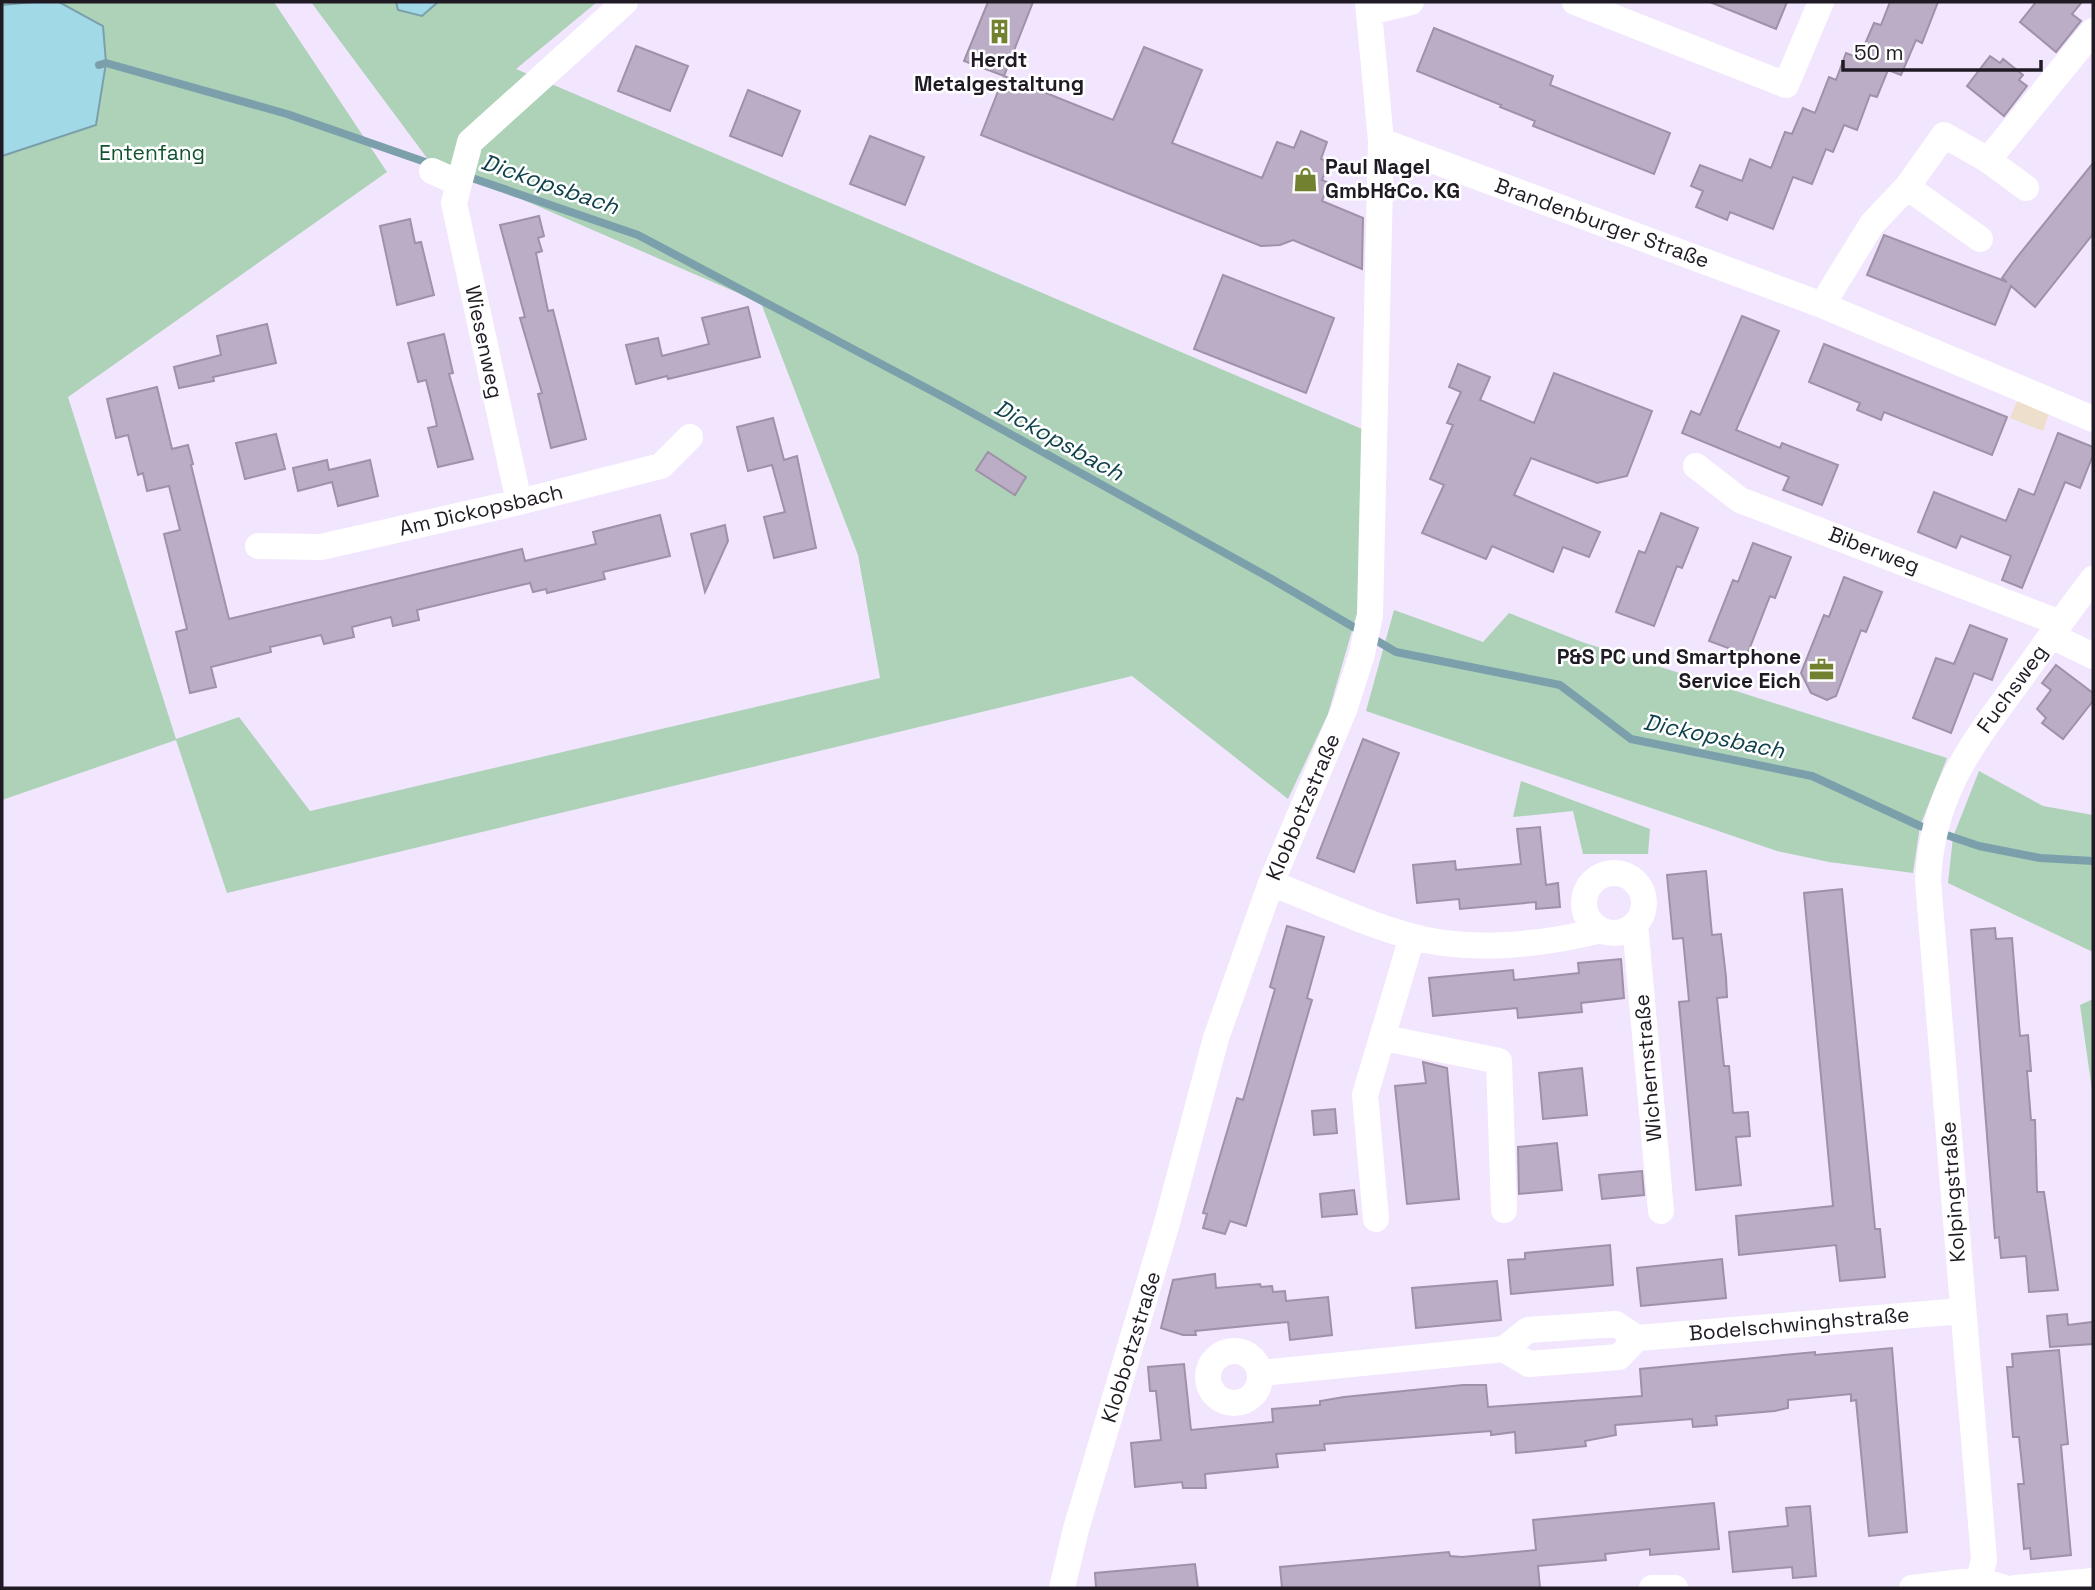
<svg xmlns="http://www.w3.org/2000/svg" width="2095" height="1590" viewBox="0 0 2095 1590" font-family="'Space Grotesk',sans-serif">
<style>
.industrial{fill:#eedecc}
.green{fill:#add2b8}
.water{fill:#a2d9e6;stroke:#7ba0ac;stroke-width:2}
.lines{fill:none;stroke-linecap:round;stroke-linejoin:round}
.stream{stroke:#7ba0ac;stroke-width:8}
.building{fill:#baadc5;stroke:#9e91a8;stroke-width:2}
.street{stroke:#fff;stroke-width:26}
.labels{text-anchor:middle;stroke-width:5;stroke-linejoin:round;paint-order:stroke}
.poi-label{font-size:21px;font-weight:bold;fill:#1f1a23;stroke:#fff}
.park-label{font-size:21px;fill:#11532f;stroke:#fff}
.street-label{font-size:21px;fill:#1f1a23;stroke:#fff}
.water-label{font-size:23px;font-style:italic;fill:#10424c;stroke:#fff}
</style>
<rect width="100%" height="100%" fill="#f2e5fe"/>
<path class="industrial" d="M2018,399L2050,411L2043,431L2010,418Z"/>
<path class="green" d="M2,2H274L387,172L68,397L176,739L239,717L310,811L880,678L858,555L761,303L427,158L311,2H597L516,69L1369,432L1360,603L1328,714L1288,799L1132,676L227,893L176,740L2,800Z
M1394,610L1483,642L1509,613L1582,642L1947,758L1920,826L1913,873L1829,862L1777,851L1366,711Z
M1979,771L2043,806L2093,815V952L1948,883L1953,837Z
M1521,781L1650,829L1648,854H1583L1573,811L1513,817Z
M2093,999V1097L2080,1005Z"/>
<path class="water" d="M34,2H59L103,26L106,63L96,125L2,156V5Z
M396,2H438L422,16L398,10Z"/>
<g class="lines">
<path class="stream" d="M99,65L106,63L287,114L434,165
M466,176L638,235L949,400L1270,578L1396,652L1560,685L1631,739L1812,776L1920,826L1979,846L2040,858L2093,861"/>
</g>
<path class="building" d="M988,2H1033L1004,76L964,61Z
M1710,2H1787L1776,29Z
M1890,2H1938L1922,43L1916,40L1901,75L1888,70L1877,97L1870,95L1857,130L1844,125L1833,152L1826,149L1812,184L1793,177L1773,229L1730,212L1727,220L1696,207L1703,191L1691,186L1700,165L1742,181L1750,159L1771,168L1785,132L1792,134L1803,108L1815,113L1829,77L1836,80L1846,53L1859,58L1874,23L1881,25Z
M2036,2H2082L2072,14L2081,21L2056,52L2020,22Z
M1434,28L1553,76L1550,85L1670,133L1654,174L1533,126L1535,121L1500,107L1501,105L1417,71Z
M636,46L688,66L670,111L618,91Z
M1144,47L1202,70L1172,143L1262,178L1277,142L1294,148L1301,131L1327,142L1321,159L1329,162L1322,180L1329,183L1322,201L1363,218L1362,269L1293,240L1280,245L1261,246L981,135L1004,76L1113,120Z
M1990,56L2000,63L2003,59L2023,75L2019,80L2027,86L2004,116L1967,86Z
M748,90L800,111L782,156L730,136Z
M870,136L924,157L905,205L850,184Z
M2093,163V234L2035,307L2011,286L1995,325L1867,275L1884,235L2007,282L2002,278L2014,261Z
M539,216L544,236L538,238L542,251L536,253L548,311L553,310L586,439L551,448L538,394L542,393L520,318L525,317L500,225Z
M410,219L415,243L421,242L434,295L397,305L380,226Z
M1223,275L1334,318L1306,393L1194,349Z
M748,307L760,357L668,379L667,376L636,384L626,345L658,338L662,356L709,344L702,318Z
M1742,316L1779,331L1736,430L1780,448L1782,443L1838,465L1822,505L1783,490L1789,477L1682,433L1691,411L1700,415Z
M267,324L276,363L213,377L214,381L179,388L174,367L221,355L217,336Z
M444,334L453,373L449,374L473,459L438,467L428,428L437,426L431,400L426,380L418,382L408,343Z
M1824,344L2007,417L1992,455L1884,412L1881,420L1857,410L1860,403L1809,382Z
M1458,364L1490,377L1480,400L1534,423L1554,373L1652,411L1627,476L1597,483L1531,458L1514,495L1600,532L1589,557L1563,547L1553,572L1492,546L1486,559L1422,533L1444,485L1430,479L1453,425L1447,423L1461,392L1449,387Z
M157,387L172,449L188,445L193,464L191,465L229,619L522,549L525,561L596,544L593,532L660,515L670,556L603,572L605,579L547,593L546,589L533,592L530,583L417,610L419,620L393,626L391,617L352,627L354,637L324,644L321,635L270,647L271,652L211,667L216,687L190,693L176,632L187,629L164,534L180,530L169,486L147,491L143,473L138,475L128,435L116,438L107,399Z
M773,418L784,460L797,456L816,548L774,558L764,517L785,512L772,465L748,471L737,427Z
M2058,433L2093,447V455L2080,488L2065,482L2022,588L2002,580L2011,556L1961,536L1956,548L1918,532L1934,492L2006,521L2019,489L2034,495Z
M276,434L285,469L245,479L236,443Z
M988,452L1026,477L1015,495L976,470Z
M327,460L329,470L370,460L378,496L338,506L332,482L298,491L293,468Z
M1661,513L1698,528L1682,568L1677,566L1654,626L1616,612L1639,551L1645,553Z
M725,525L728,541L705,592L691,534Z
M1753,543L1791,557L1775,598L1770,596L1747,655L1709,641L1733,580L1738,582Z
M1844,577L1882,592L1866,632L1861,630L1836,696L1827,700L1811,693L1801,673L1824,615L1829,617Z
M1970,625L2007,639L1992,680L1974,673L1951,733L1913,718L1936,658L1954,664Z
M2056,665L2093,693V701L2063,739L2042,723L2046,718L2037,709L2051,690L2042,683Z
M1363,739L1399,753L1354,872L1317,858Z
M1540,827L1546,885L1558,883L1560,907L1536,909V902L1460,909L1459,899L1417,903L1413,865L1455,861L1456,870L1521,864L1517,829Z
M1706,871L1712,935L1721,934L1726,977L1727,997L1717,998L1724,1066H1729L1733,1113L1748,1112L1750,1136L1736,1137L1741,1185L1696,1190L1679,1002L1689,1001L1683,938L1673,939L1667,875Z
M1842,889L1875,1229H1880L1885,1277L1840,1281L1836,1245L1739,1255L1736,1216L1833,1206L1804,893Z
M1287,926L1324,937L1307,998L1312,1000L1246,1226L1230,1221L1225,1234L1203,1228L1207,1214L1203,1213L1237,1098L1243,1100L1275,989L1270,987Z
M1995,928L1996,939L2012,938L2020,1036L2028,1035L2031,1071H2027L2031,1120H2035L2037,1192H2044L2058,1290L2029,1292L2026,1256L2001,1258L1999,1237L1995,1238L1971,930Z
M1621,959L1624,998L1581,1003L1582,1012L1518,1018L1517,1008L1433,1016L1429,978L1513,970L1514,980L1579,973L1578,963Z
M1423,1062L1447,1068L1459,1199L1407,1204L1395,1086L1426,1083Z
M1582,1068L1587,1115L1543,1119L1539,1073Z
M1335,1109L1337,1133L1314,1135L1312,1111Z
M1557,1143L1562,1190L1519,1194L1518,1147Z
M1642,1171L1644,1195L1602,1199L1599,1175Z
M1354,1190L1357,1214L1322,1217L1320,1194Z
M1610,1245L1613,1285L1511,1294L1508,1260L1525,1259V1253Z
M1722,1259L1726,1298L1641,1306L1637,1268Z
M1215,1274L1216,1288L1260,1284L1261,1287L1272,1286L1273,1292L1285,1291L1286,1301L1328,1297L1332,1335L1290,1340L1288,1322L1195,1331L1196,1335H1183L1161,1328L1173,1280Z
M1497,1281L1501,1320L1416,1328L1412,1288Z
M2067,1314L2068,1325L2093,1322V1344L2050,1347L2047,1316Z
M1892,1348L1907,1532L1869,1536L1856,1400L1851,1401V1394L1788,1400V1408L1775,1411L1716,1416L1717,1425L1693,1427L1692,1419L1615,1425L1616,1435L1585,1441L1586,1446L1516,1453L1515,1432L1491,1435V1431L1324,1444L1325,1450L1276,1454L1278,1467L1205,1474L1206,1488H1183L1182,1482L1135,1487L1131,1443L1161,1440L1156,1391H1150L1148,1367L1184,1364L1191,1430L1273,1422L1272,1409L1320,1405V1401L1344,1397L1463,1385H1486L1488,1407L1642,1396L1640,1369L1815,1352V1355Z
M2059,1350L2068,1444L2061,1445L2071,1555L2031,1559L2030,1548L2024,1549L2018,1484H2024L2019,1437H2013L2007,1367H2013L2012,1354Z
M1714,1503L1719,1549L1650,1555V1549L1605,1554L1606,1560L1538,1566L1540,1588H1282L1280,1567L1449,1552L1450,1556L1462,1557L1536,1550L1533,1520Z
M1810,1506L1816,1576L1793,1578L1792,1567L1733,1572L1729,1532L1788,1526L1786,1508Z
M1195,1564L1198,1588H1096L1095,1573Z"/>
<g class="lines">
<path class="street" d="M1575,2L1786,85L1821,2
M1369,12L1411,2
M1381,141L1822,305L2093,419
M1988,160L2026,188
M432,171L459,183
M1907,187L1944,135L1988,160L2093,31
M1822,305L1872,224L1907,187L1980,239
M1696,466L1740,500L2060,623
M519,502L454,203L470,142L625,2
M258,546L321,547L519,502L661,466L690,437
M2052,636L2093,656
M1584 903a30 30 0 1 1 60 0a30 30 0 1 1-60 0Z
M1271,883C1317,901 1363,923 1410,936C1467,953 1544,945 1601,930
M1635,924L1661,1211
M1384,1038L1499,1061L1504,1210
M1376,1219L1365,1095L1412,937
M1504,1349L1529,1364L1619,1357L1637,1338
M1208 1377a26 26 0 1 1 52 0a26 26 0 1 1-52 0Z
M1261,1373L1504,1349L1528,1330L1616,1324L1637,1338L1962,1311
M1979,1580L1984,1560L1928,881C1932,792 1973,743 2023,675C2046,643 2069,610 2093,579
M1062,1588L1076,1529L1167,1223L1216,1038L1271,883L1344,710L1362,654L1370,615L1381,141L1368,2
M1652,1588H1675
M1912,1588L1979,1580L2004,1588
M2015,1588L2093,1581"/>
</g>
<defs>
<symbol id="building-bare" viewBox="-9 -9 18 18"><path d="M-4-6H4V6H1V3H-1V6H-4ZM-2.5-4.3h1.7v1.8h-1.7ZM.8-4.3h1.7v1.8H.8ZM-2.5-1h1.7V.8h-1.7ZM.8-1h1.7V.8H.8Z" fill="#72812f" stroke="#fff" stroke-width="2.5" paint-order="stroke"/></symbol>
<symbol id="shop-bare" viewBox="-9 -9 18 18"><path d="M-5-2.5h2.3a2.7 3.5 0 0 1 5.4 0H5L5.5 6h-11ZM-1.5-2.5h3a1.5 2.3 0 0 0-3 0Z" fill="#72812f" stroke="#fff" stroke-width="2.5" paint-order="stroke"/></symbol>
<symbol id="office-bare" viewBox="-9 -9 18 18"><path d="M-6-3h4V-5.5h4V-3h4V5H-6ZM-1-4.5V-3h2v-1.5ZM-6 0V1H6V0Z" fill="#72812f" stroke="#fff" stroke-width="2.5" paint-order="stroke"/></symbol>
</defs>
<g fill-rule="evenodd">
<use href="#building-bare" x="982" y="14" width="35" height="35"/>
<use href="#shop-bare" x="1288" y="162" width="35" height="35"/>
<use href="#office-bare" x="1804" y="652" width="35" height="35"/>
</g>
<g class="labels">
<g class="poi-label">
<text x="999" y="67">Herdt<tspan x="999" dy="24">Metalgestaltung</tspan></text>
<text x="1325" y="174" text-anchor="start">Paul Nagel<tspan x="1325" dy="24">GmbH&amp;Co. KG</tspan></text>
<text x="1801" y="664" text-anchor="end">P&amp;S PC und Smartphone<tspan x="1801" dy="24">Service Eich</tspan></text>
</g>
<g class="park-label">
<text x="152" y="160">Entenfang</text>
</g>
<g class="street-label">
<text transform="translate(1602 223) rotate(20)" y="7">Brandenburger Straße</text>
<text transform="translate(484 342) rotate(78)" y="7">Wiesenweg</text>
<text transform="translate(481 510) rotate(-13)" y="7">Am Dickopsbach</text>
<text transform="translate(1874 550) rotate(21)" y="7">Biberweg</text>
<text transform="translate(2012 689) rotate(-54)" y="7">Fuchsweg</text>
<text transform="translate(1303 807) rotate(-67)" y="7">Klobbotzstraße</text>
<text transform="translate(1648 1068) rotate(-95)" y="7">Wichernstraße</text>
<text transform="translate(1953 1192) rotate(-94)" y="7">Kolpingstraße</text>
<text transform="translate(1799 1324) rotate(-5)" y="7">Bodelschwinghstraße</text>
<text transform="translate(1131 1347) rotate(-73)" y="7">Klobbotzstraße</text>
</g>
<g class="water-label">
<text transform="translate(550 184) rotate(19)" y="8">Dickopsbach</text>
<text transform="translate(1059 440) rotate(29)" y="8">Dickopsbach</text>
<text transform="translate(1714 736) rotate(12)" y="8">Dickopsbach</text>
</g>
</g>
<rect width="2095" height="1590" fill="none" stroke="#1f1a23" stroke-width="7"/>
<path d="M1843 60v10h198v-10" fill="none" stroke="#1f1a23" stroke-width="3.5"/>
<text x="1854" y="60" font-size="21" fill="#1f1a23" stroke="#ffffff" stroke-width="5" paint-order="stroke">50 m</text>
</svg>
